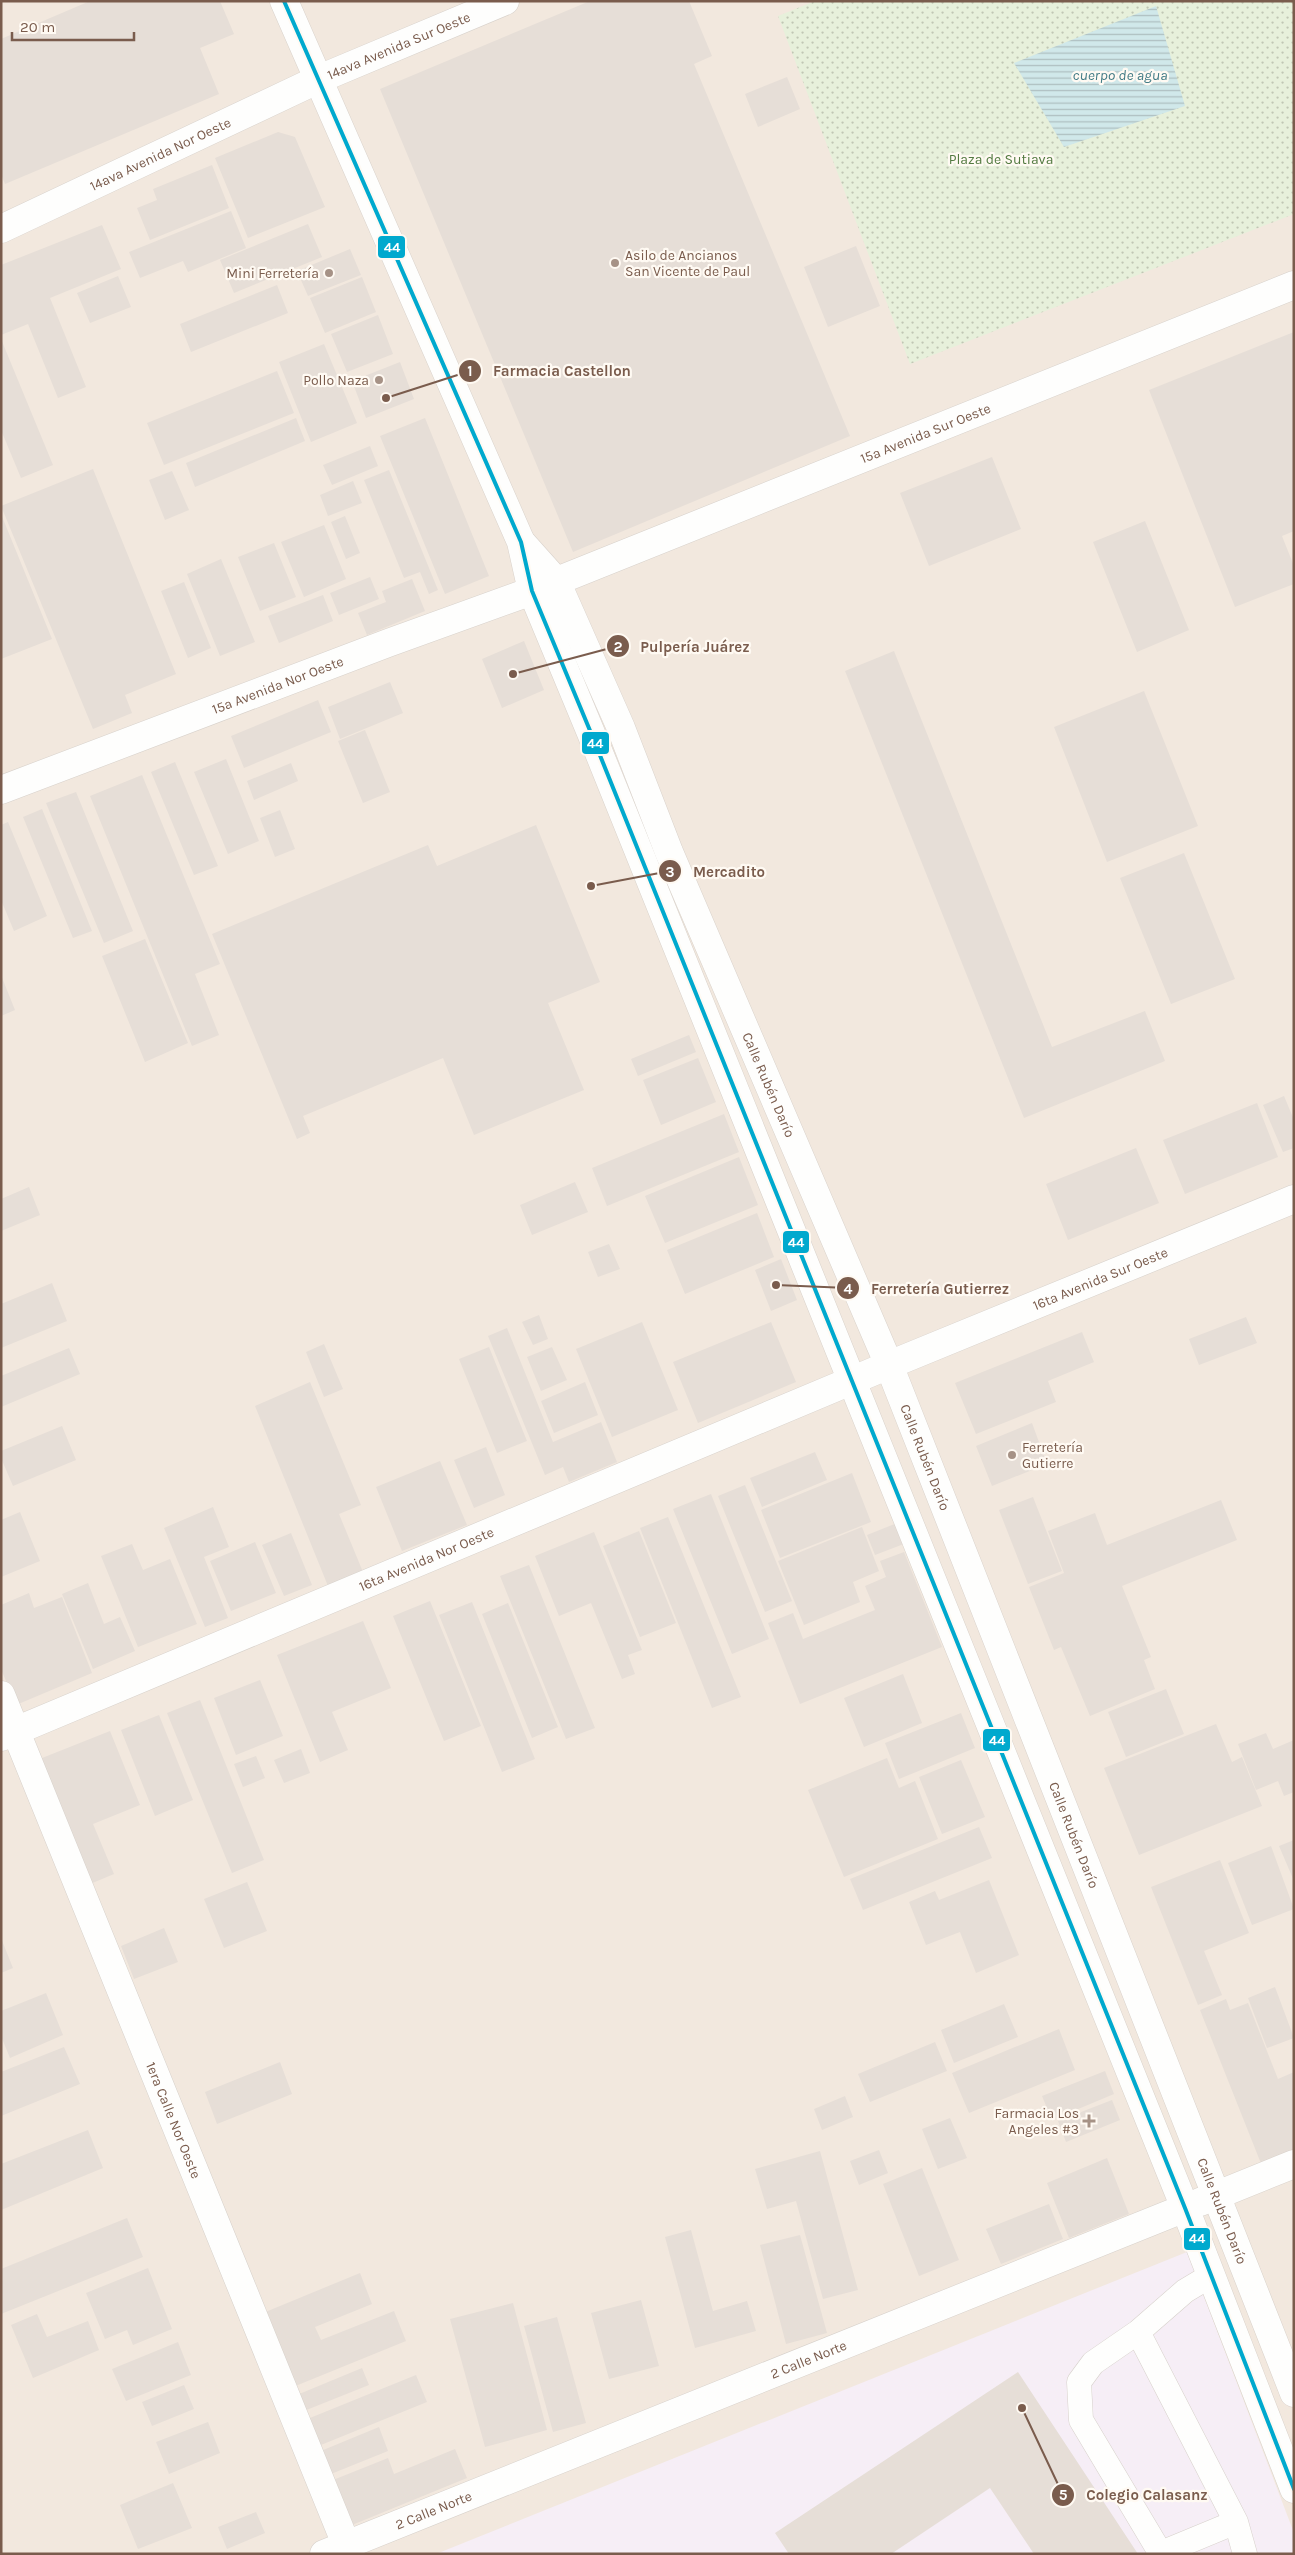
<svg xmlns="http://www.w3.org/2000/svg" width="1295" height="2555" viewBox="0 0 1295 2555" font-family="Karla,sans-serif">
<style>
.residential{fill:#f2e8de}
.education{fill:#f6eef6}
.grass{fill:url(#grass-dots)}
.water{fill:url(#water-rules)}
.building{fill:#e6ded7}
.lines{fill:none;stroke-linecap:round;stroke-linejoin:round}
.lane-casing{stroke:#d7d1cb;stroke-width:25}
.street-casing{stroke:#d7d1cb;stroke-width:29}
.secondary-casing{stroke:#d9d2cb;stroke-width:29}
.lane{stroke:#fefefd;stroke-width:24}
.street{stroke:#fefefd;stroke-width:28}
.secondary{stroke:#fefefd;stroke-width:28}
.bus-1-casing{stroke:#fffaf3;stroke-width:8}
.bus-1{stroke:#00a9ce;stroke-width:4}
.poi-dot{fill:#a69286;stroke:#fffaf3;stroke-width:2}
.labels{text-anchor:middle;stroke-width:4.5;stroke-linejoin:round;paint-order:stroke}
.street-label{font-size:14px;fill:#7a5c4d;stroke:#fffaf3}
.park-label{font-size:14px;fill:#537a41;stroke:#fffaf3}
.poi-label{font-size:14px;fill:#7a5c4d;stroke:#fffaf3;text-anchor:end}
.water-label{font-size:15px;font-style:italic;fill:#437c86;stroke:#fffaf3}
.leader{fill:none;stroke:#7a5c4d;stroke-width:2}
.callout-dot{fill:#7a5c4d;stroke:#fffaf3;stroke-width:2}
.mark-label{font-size:15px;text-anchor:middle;font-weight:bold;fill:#fff}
.callout-label{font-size:15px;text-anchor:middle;font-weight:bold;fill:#7a5c4d;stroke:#fffaf3;stroke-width:4.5;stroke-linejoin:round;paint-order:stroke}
.line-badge{stroke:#fffaf3;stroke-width:2}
.badge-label{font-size:14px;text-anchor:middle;font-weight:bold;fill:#fff}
</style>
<defs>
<pattern id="grass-dots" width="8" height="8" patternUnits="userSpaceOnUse" patternTransform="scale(1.25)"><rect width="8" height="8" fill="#e7f0db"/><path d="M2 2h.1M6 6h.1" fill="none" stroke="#c0c6b4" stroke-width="1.8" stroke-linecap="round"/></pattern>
<pattern id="water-rules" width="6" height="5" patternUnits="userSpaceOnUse" patternTransform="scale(1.25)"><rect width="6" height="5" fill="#d0e8ea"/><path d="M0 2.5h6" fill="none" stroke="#aebfc0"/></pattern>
</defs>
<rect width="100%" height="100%" fill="#f9f5f0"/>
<path class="residential" d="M1,1H1294V2554H1Z"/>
<path class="education" d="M1187,2252L1294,2533V2554H436Z"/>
<path class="grass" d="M815,1H1294V214L910,364L778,16Z"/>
<path class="water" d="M1156,6L1185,106L1064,147L1014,63Z"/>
<path class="building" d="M90,1H220L234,34L200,48L219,94L5,184L1,174V39Z
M590,1H689L712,56L694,64L850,436L573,552L380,89Z
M787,77L800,109L758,127L745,94Z
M278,132L295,137L325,207L248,238L215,158Z
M212,165L229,208L150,240L137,208L157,200L153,189Z
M231,211L246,248L188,272L183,261L140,278L129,252Z
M308,224L322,257L234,293L220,260Z
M102,225L121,269L50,298L86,387L58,398L28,324L1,335V265Z
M856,246L880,306L828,327L804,267Z
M350,249L361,275L308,296L297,271Z
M118,276L131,307L90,323L77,293Z
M362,277L376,312L325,333L310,298Z
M277,285L288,313L191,352L180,324Z
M378,315L393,354L347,372L331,334Z
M1294,332V531L1282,536L1294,566V584L1235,607L1149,390Z
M1,339L53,465L21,478L1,430Z
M324,344L357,423L311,442L279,362Z
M400,362L414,399L366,418L352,381Z
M277,371L294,413L164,465L147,423Z
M296,418L305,441L195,487L186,463Z
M425,418L489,576L445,594L380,436Z
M370,446L378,466L332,485L323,465Z
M992,457L1021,529L929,566L900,493Z
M93,469L176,674L125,695L132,713L93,729L1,506Z
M389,470L438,590L429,594L420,572L404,578L364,480Z
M172,471L189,510L165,520L149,480Z
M353,481L362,503L328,516L320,495Z
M1,514L52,639L1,659Z
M345,516L360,553L346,559L331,522Z
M1145,521L1189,630L1137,652L1093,542Z
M324,525L346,579L304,597L281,542Z
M274,543L296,597L260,611L238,557Z
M221,559L255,642L220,656L187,574Z
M370,577L379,599L339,615L330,593Z
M412,579L425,611L367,635L358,613L386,602L382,591Z
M184,582L211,648L188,658L161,591Z
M323,595L333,621L279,643L268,616Z
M524,641L544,690L502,708L482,659Z
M894,651L1052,1047L1145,1011L1165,1061L1024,1118L845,671Z
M390,682L403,713L340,739L328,707Z
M1144,691L1198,826L1107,862L1054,727Z
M318,700L331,732L244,768L231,736Z
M365,730L390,792L363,803L338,741Z
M226,759L259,841L228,854L194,772Z
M175,762L218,866L194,875L151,772Z
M291,763L298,781L254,800L247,781Z
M142,775L220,964L195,974L219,1035L192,1046L90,796Z
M76,792L133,931L104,943L46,803Z
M42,809L92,931L73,938L23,817Z
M280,810L295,849L275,857L260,818Z
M8,822L47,916L14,931L1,900V825Z
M536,825L600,982L548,1003L584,1090L474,1135L443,1058L303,1116L310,1133L297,1139L212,934L428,845L437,866Z
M1184,853L1235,979L1171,1004L1120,878Z
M145,939L188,1043L145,1062L102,956Z
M1,975L15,1010L1,1016Z
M689,1035L696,1052L638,1076L631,1059Z
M698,1058L716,1102L661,1125L643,1080Z
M1284,1096L1294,1120V1148L1283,1152L1263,1105Z
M1257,1103L1278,1157L1185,1194L1163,1140Z
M724,1114L739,1152L607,1206L592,1168Z
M1136,1148L1159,1203L1068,1240L1046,1184Z
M739,1157L758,1205L665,1243L645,1196Z
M575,1182L588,1212L532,1235L520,1205Z
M29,1187L40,1215L1,1231V1199Z
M757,1213L774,1257L685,1294L667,1250Z
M609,1244L620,1269L598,1277L588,1252Z
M781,1259L797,1300L771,1311L755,1270Z
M52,1283L67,1321L1,1348V1304Z
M539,1315L548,1339L533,1345L522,1322Z
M1246,1317L1257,1343L1199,1365L1189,1339Z
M642,1322L678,1410L612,1437L576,1349Z
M771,1322L796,1382L698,1423L673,1362Z
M507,1328L553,1442L601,1422L617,1462L569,1482L563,1467L545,1475L488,1336Z
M1082,1332L1094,1362L1048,1381L1056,1402L976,1434L955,1383Z
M324,1344L343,1389L324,1397L306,1352Z
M489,1347L527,1441L497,1453L459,1359Z
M552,1347L567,1380L541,1391L527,1357Z
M69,1348L80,1374L1,1407V1376Z
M310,1382L361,1505L339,1514L363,1572L328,1586L255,1406Z
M585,1382L598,1415L554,1433L541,1401Z
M1032,1423L1047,1464L992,1486L976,1446Z
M62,1426L76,1460L13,1486L1,1458V1451Z
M486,1447L505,1495L474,1508L454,1460Z
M815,1452L827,1480L762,1507L750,1478Z
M440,1461L467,1525L402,1551L376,1487Z
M852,1473L871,1522L780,1558L761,1510Z
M745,1485L792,1601L765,1612L718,1496Z
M711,1494L769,1639L732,1654L673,1509Z
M1033,1497L1062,1571L1028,1584L999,1510Z
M1221,1500L1237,1540L1122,1586L1151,1657L1144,1660L1155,1689L1090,1716L1061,1647L1054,1650L1029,1587L1064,1573L1048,1531L1095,1513L1107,1545Z
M213,1507L229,1547L204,1557L228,1618L205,1627L164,1528Z
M20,1512L40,1561L1,1577V1520Z
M668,1517L741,1697L712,1708L640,1528Z
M902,1521L909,1542L875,1555L867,1535Z
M862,1527L879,1571L853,1582L860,1602L804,1625L778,1561Z
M639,1531L676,1623L640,1637L603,1546Z
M594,1532L642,1650L628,1655L635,1674L622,1679L591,1603L559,1616L535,1556Z
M291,1533L312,1585L284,1596L262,1545Z
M255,1542L276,1593L231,1611L210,1561Z
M132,1544L143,1570L170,1559L197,1624L138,1647L101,1556Z
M904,1552L942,1647L800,1704L768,1623L793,1613L803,1639L875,1610L865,1586L886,1577L880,1561Z
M529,1565L595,1728L566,1739L500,1576Z
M88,1583L104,1624L120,1617L135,1651L93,1669L62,1594Z
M29,1593L34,1608L62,1597L92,1673L16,1705L1,1669V1605Z
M430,1601L481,1726L444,1741L393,1616Z
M472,1602L535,1759L502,1772L439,1615Z
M508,1603L558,1727L532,1738L482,1614Z
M363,1621L391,1688L332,1712L348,1750L320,1762L277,1655Z
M903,1674L922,1723L864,1747L844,1698Z
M260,1680L283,1736L236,1755L214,1698Z
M1166,1689L1184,1734L1126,1757L1108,1712Z
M200,1700L264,1860L232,1873L167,1713Z
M961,1713L975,1748L899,1779L885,1743Z
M159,1715L193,1800L155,1816L121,1730Z
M1216,1724L1232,1762L1242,1757L1262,1806L1139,1855L1104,1768Z
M110,1731L140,1805L93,1824L114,1874L83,1887L32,1762Z
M1266,1733L1273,1749L1294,1740V1792L1284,1796L1278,1781L1256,1790L1238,1744Z
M301,1749L310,1773L284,1783L274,1760Z
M256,1756L265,1778L243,1787L234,1764Z
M887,1758L899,1788L915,1781L938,1839L844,1877L808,1790Z
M961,1760L985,1817L942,1834L919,1777Z
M979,1827L992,1858L863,1910L850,1879Z
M1294,1840V1881L1279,1846Z
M1271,1846L1294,1909L1252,1925L1228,1863Z
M1220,1860L1249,1933L1204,1951L1222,1995L1198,2005L1151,1887Z
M989,1880L1019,1955L976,1973L960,1932L926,1945L909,1902L935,1891L939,1900Z
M247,1882L267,1931L224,1948L204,1899Z
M164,1928L178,1962L134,1979L121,1946Z
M1,1938L13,1968L1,1973Z
M1275,1987L1294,2038L1267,2048L1248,1998Z
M46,1993L63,2035L10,2058L1,2036V2011Z
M1226,1999L1230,2010L1248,2003L1278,2079L1294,2072V2153L1262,2166L1200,2010Z
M1004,2004L1018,2037L954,2063L941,2030Z
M1059,2029L1075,2070L969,2113L952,2073Z
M935,2042L947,2071L870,2102L858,2074Z
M64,2047L80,2084L1,2116V2072Z
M280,2062L292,2094L217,2124L205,2092Z
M1105,2071L1114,2094L1052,2120L1042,2096Z
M845,2096L853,2117L822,2130L814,2109Z
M1112,2100L1120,2120L1066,2142L1058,2121Z
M950,2118L967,2158L938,2169L922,2129Z
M88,2130L103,2168L1,2210V2164Z
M879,2150L888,2173L859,2185L850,2161Z
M820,2151L858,2290L823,2299L796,2201L767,2209L755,2169Z
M1107,2158L1129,2214L1069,2238L1047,2183Z
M922,2168L959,2260L919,2276L883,2184Z
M1049,2204L1063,2239L1001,2264L986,2229Z
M127,2218L143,2257L1,2314V2269Z
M691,2230L713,2311L747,2301L756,2331L695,2348L665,2237Z
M800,2235L827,2333L786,2344L760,2245Z
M148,2268L172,2329L133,2345L127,2330L105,2339L86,2293Z
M360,2273L372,2304L315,2327L321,2340L394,2311L406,2341L293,2387L263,2313Z
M641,2300L659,2366L609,2379L591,2313Z
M513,2303L547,2430L485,2447L450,2319Z
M37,2314L47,2337L88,2321L99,2350L33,2378L11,2325Z
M557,2317L586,2423L553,2432L524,2326Z
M178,2342L191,2375L126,2401L112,2369Z
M362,2368L369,2385L299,2413L292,2397Z
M1018,2372L1138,2554H1034L990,2488L891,2554H789L775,2533Z
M416,2375L427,2402L311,2449L300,2422Z
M184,2385L194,2409L152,2426L142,2402Z
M208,2422L220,2453L169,2474L156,2442Z
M379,2427L388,2451L326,2476L316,2453Z
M455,2449L467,2478L352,2525L333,2480L388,2458L394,2474Z
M173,2483L192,2528L138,2549L120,2505Z
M256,2512L265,2533L227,2549L218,2527Z"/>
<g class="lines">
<defs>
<path id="lane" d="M1138,2332L1236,2522L1245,2554
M1161,2553L1236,2522
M1161,2554L1081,2420L1079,2382L1093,2363L1138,2332L1185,2291L1210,2276"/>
<g id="street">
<path id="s1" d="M1,229L319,79L505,1"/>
<path id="s2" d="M1,790L388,643L532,591L1294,285"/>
<path id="s3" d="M1,1695L350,2554"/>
<path id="s4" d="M1,1737L889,1365L1294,1199"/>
<path id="s5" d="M324,2554L1185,2208"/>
</g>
<g id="secondary">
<path d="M284,1L521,542L532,591L591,733L1185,2208L1294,2489"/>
<path id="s6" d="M522,543L556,581L621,728L669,852L889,1365L1294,2393"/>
<path d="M1200,2202L1294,2164"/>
</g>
</defs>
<use href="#lane" class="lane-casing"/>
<use href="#street" class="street-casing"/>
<use href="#secondary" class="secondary-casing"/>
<use href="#lane" class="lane"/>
<use href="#street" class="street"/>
<use href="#secondary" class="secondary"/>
<defs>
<path id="bus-1" d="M284,1L521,542L532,591L591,733L1185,2208L1294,2489"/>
</defs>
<use href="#bus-1" class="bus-1-casing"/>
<use href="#bus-1" class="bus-1"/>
</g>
<g class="poi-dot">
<circle cx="615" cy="263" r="5"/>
<circle cx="329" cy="273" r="5"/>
<circle cx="379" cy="380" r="5"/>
<circle cx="1012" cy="1455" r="5"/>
<path d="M1086.5 2113.5h5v5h5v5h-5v5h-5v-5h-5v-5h5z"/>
</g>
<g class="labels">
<g class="street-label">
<text dy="5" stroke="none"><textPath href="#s1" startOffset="438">14ava Avenida Sur Oeste</textPath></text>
<text dy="5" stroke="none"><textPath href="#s1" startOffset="176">14ava Avenida Nor Oeste</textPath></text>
<text dy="5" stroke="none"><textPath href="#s2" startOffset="991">15a Avenida Sur Oeste</textPath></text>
<text dy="5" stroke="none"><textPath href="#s2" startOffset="296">15a Avenida Nor Oeste</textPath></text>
<text dy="5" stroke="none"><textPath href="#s6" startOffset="598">Calle Rubén Darío</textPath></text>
<text dy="5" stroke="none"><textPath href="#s4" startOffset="1191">16ta Avenida Sur Oeste</textPath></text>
<text dy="5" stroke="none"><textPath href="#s6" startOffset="1002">Calle Rubén Darío</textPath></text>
<text dy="5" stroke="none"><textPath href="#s4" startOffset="461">16ta Avenida Nor Oeste</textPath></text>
<text dy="5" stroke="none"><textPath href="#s6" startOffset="1408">Calle Rubén Darío</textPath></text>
<text dy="5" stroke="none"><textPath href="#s3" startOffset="459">1era Calle Nor Oeste</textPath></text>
<text dy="5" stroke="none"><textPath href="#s6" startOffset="1812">Calle Rubén Darío</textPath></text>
<text dy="5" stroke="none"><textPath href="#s5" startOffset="522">2 Calle Norte</textPath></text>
<text dy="5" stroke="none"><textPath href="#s5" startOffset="118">2 Calle Norte</textPath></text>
</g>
<g class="park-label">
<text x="1001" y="164">Plaza de Sutiava</text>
</g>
<g class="poi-label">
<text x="625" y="260" text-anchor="start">Asilo de Ancianos<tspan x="625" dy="16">San Vicente de Paul</tspan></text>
<text x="319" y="278">Mini Ferretería</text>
<text x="369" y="385">Pollo Naza</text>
<text x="1022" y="1452" text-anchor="start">Ferretería<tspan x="1022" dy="16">Gutierre</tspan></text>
<text x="1079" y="2118">Farmacia Los<tspan x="1079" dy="16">Angeles #3</tspan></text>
</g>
<g class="water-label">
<text x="1120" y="80">cuerpo de agua</text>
</g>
</g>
<path class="leader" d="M386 398L470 371M513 674L618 646M591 886L670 871M776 1285L848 1288M1022 2408L1063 2495"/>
<g class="callout-dot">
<circle cx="386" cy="398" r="5"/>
<circle cx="513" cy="674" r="5"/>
<circle cx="591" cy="886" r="5"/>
<circle cx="776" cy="1285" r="5"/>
<circle cx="1022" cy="2408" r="5"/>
<circle cx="470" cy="371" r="12"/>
<circle cx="618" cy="646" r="12"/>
<circle cx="670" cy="871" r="12"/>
<circle cx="848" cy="1288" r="12"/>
<circle cx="1063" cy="2495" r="12"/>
</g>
<g class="mark-label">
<text x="470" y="376">1</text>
<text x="618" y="652">2</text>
<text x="670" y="877">3</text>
<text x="848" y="1294">4</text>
<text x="1063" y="2500">5</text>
</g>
<g class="callout-label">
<text x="562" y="376">Farmacia Castellon</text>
<text x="695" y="652">Pulpería Juárez</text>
<text x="729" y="877">Mercadito</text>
<text x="940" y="1294">Ferretería Gutierrez</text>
<text x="1147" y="2500">Colegio Calasanz</text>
</g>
<g class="line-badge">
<rect x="377" y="235" width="29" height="24" rx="5" fill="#00a9ce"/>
<rect x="581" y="731" width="29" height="24" rx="5" fill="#00a9ce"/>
<rect x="782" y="1230" width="28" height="24" rx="5" fill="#00a9ce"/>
<rect x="982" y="1728" width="29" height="24" rx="5" fill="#00a9ce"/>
<rect x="1183" y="2227" width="28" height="24" rx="5" fill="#00a9ce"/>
</g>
<g class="badge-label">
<text x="392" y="252">44</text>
<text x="595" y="748">44</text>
<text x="796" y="1247">44</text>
<text x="997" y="1745">44</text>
<text x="1197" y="2243">44</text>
</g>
<rect width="1295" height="2555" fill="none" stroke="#7a5c4d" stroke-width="5"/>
<path d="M12 32v8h122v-8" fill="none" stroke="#7a5c4d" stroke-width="2.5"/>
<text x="20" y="32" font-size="15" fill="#7a5c4d" stroke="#fffaf3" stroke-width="4" paint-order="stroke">20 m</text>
</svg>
